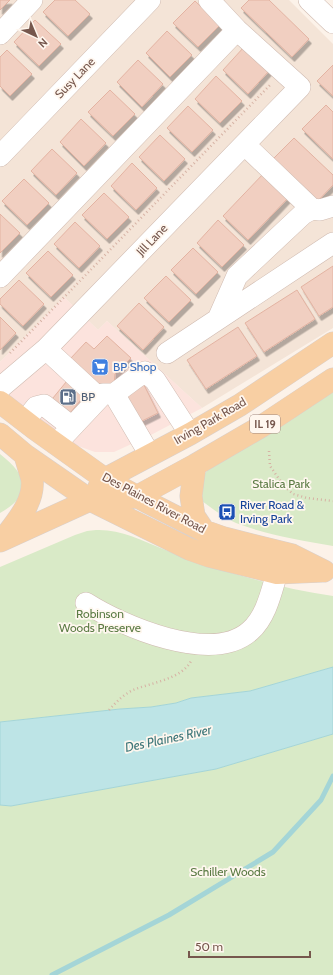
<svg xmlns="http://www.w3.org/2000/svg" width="333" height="975" viewBox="0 0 333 975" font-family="Cabin,sans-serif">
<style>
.residential{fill:#f4e4d7}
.commercial{fill:#fce3dd}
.green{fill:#d9eac7}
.water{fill:#bde4e6;stroke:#a4d5d7}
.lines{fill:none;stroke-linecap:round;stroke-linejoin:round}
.stream{stroke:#a4d5d7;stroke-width:5}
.building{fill:#f1cfc1;stroke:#e3b3a2;filter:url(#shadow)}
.minor-casing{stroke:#d0bbb1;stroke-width:22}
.major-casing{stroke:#d9d0cd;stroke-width:23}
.path{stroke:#d6b2a4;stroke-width:2.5;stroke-dasharray:1 3;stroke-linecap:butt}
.minor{stroke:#fff;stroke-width:21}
.major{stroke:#f8cfa3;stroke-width:22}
.labels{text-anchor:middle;stroke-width:3.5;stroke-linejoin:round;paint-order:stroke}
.shield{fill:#fff7ef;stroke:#9f877e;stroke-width:1}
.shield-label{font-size:11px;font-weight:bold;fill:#76574d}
.street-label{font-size:12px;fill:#76574d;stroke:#fff7ef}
.shop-label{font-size:12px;fill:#366cbe;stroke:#fff7ef;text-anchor:start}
.service-label{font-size:12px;fill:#4e5e75;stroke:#fff7ef;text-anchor:start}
.park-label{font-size:12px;fill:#5b7b44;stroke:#fff7ef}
.transit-label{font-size:12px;fill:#164399;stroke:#fff7ef;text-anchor:start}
.water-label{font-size:13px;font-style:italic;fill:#40787b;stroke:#fff7ef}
</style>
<defs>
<filter id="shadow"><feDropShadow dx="2.5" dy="4.5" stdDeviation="0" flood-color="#0004"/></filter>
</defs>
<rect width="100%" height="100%" fill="#fcf2e9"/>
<path class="residential" d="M0,0H289L333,44V328L202,408L107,321L98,330L64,297L0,362Z"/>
<path class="commercial" d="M64,297L98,330L107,321L202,408L149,436L114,452H95L75,445L0,389V362Z"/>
<path class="green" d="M333,390V546C300,540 267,535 236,523C224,518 213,509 202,501L199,479L208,470Z
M0,454C27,475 34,494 0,513Z
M96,530C120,529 141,540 163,549C177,554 191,560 206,565C247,578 290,590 333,596V667L250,691L191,698L176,703L151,707L120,709L0,722V567L75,535L87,531Z
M333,734V975H0V805L11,806L216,769Z"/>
<path class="water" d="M333,667V734L216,769L11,806L0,805V722L120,709L151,707L176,703L191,698L250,691Z"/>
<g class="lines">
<path class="stream" d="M52,975L169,915L273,852L321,800L333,776"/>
</g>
<path class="building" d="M0,0H10L0,10Z
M55,0H75L90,14L68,36L43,12Z
M249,0H269L309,39L292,57L241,8Z
M195,1L220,25L198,47L173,23Z
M35,20L61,44L39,66L14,42Z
M167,31L192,55L170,77L146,53Z
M244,47L269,71L248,94L223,70Z
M7,50L32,74L10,96L0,86V57Z
M138,60L163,84L142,107L117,82Z
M333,65V96L317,81Z
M216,76L242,101L220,123L195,99Z
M110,90L135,114L113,136L88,112Z
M326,105L333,112V159L302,129Z
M188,106L213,130L192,152L167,128Z
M81,119L106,143L84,166L60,142Z
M160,135L185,159L164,181L139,157Z
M294,138L333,175V185L314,205L270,162Z
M52,149L77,173L56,195L31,171Z
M132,163L157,188L136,210L111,186Z
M265,172L290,196L248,240L223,216Z
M24,179L49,203L27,225L2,201Z
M104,193L129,217L107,239L82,215Z
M0,214L20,233L0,253Z
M218,220L244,245L222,267L197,243Z
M75,222L100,246L79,268L54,244Z
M193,248L218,272L196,294L171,270Z
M48,251L73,275L51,297L26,273Z
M333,266V307L319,316L301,287Z
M166,276L191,300L169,322L144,298Z
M19,280L44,304L23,326L0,304V299Z
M297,290L315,319L264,352L245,323Z
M139,303L164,327L143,350L117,326Z
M0,317L16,333L0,350Z
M238,327L257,356L206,389L187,360Z
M107,336L131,358L115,374L114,385L86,383L70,359L86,342L94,349Z
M71,376L88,391L66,418L48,404Z
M142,381L158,413L138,423L122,392Z"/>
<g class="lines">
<defs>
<path id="minor" d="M309,0L333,23
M0,34L32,0
M0,156L150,0
M312,209L320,210L333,206
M0,277L237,30
M218,319L237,276L303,214L312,209L245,145
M46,349L99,398
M167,353L333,243
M0,388L46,349L300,87L237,30L209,0
M114,394L150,455
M25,421L36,407L44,405L72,427
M56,444L103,394H114L137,377L145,372L155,380L190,434
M86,603C122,626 212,665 250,631C266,617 271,593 277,573"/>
<path id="major" d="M0,402L35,429L105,479L147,502L204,531L224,538L292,555L324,571
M0,434L25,455L90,500L189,549L209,556L277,573L322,571
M195,465L191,496L194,516L204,531
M99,487L105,479L190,434L240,405L333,343
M5,537C17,521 35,501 32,479C30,471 27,463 25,455
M0,541L90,500L136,497L195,465L262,426L333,379"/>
</defs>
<use href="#minor" class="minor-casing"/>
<use href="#major" class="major-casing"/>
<path class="path" d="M10,353L271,84
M269,451L270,466L284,486L293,494L307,498L333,501
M109,710C116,702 123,695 133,690C150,683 182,679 191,661"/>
<use href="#minor" class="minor"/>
<use href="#major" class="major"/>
</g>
<defs>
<symbol id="supermarket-square" viewBox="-11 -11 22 22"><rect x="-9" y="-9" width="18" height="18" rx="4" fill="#3f7fe0" stroke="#fff7ef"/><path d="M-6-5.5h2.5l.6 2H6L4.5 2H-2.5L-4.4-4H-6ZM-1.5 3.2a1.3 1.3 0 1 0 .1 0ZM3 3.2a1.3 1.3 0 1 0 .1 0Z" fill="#fff"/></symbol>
<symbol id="fuel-square" viewBox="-11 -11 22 22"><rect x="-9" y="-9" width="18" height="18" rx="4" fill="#5c6f8a" stroke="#fff7ef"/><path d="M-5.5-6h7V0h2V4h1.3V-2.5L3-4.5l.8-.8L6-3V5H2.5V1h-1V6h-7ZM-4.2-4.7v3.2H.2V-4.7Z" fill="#fff"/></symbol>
<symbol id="bus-square" viewBox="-11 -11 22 22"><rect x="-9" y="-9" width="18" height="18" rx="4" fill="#1a4fb4" stroke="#fff7ef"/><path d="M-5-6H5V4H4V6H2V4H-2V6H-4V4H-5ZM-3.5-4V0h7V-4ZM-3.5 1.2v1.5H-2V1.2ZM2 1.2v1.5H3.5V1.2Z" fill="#fff"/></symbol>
</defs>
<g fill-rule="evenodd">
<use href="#supermarket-square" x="90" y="357" width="20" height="20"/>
<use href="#fuel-square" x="58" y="387" width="20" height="20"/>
<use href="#bus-square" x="217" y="502" width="20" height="20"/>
</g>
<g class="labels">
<rect class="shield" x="250" y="415" width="30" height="18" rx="3"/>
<g class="shield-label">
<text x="265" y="428">IL 19</text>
</g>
<g class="street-label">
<text transform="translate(75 78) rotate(-46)" y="4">Susy Lane</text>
<text transform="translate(152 240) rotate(-46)" y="4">Jill Lane</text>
<text transform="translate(210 421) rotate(-30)" y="4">Irving Park Road</text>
<text transform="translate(154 503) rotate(28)" y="4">Des Plaines River Road</text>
</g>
<g class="shop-label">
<text x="113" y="371">BP Shop</text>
</g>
<g class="service-label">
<text x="81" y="401">BP</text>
</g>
<g class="park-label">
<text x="281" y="488">Stalica Park</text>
<text x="100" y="618">Robinson<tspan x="100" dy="14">Woods Preserve</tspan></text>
<text x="228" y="876">Schiller Woods</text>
</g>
<g class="transit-label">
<text x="240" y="509">River Road &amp;<tspan x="240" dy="14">Irving Park</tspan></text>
</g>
<g class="water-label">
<text transform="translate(168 738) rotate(-12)" y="5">Des Plaines River</text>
</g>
</g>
<g transform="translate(36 36) rotate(136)" stroke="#fff7ef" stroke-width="3" paint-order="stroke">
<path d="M0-3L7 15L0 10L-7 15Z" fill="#76574d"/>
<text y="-6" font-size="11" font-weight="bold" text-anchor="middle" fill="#76574d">N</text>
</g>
<path d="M189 951v6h121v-6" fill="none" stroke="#76574d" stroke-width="2"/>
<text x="195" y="951" font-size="12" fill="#76574d" stroke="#fff7ef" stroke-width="3" paint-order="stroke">50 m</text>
</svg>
